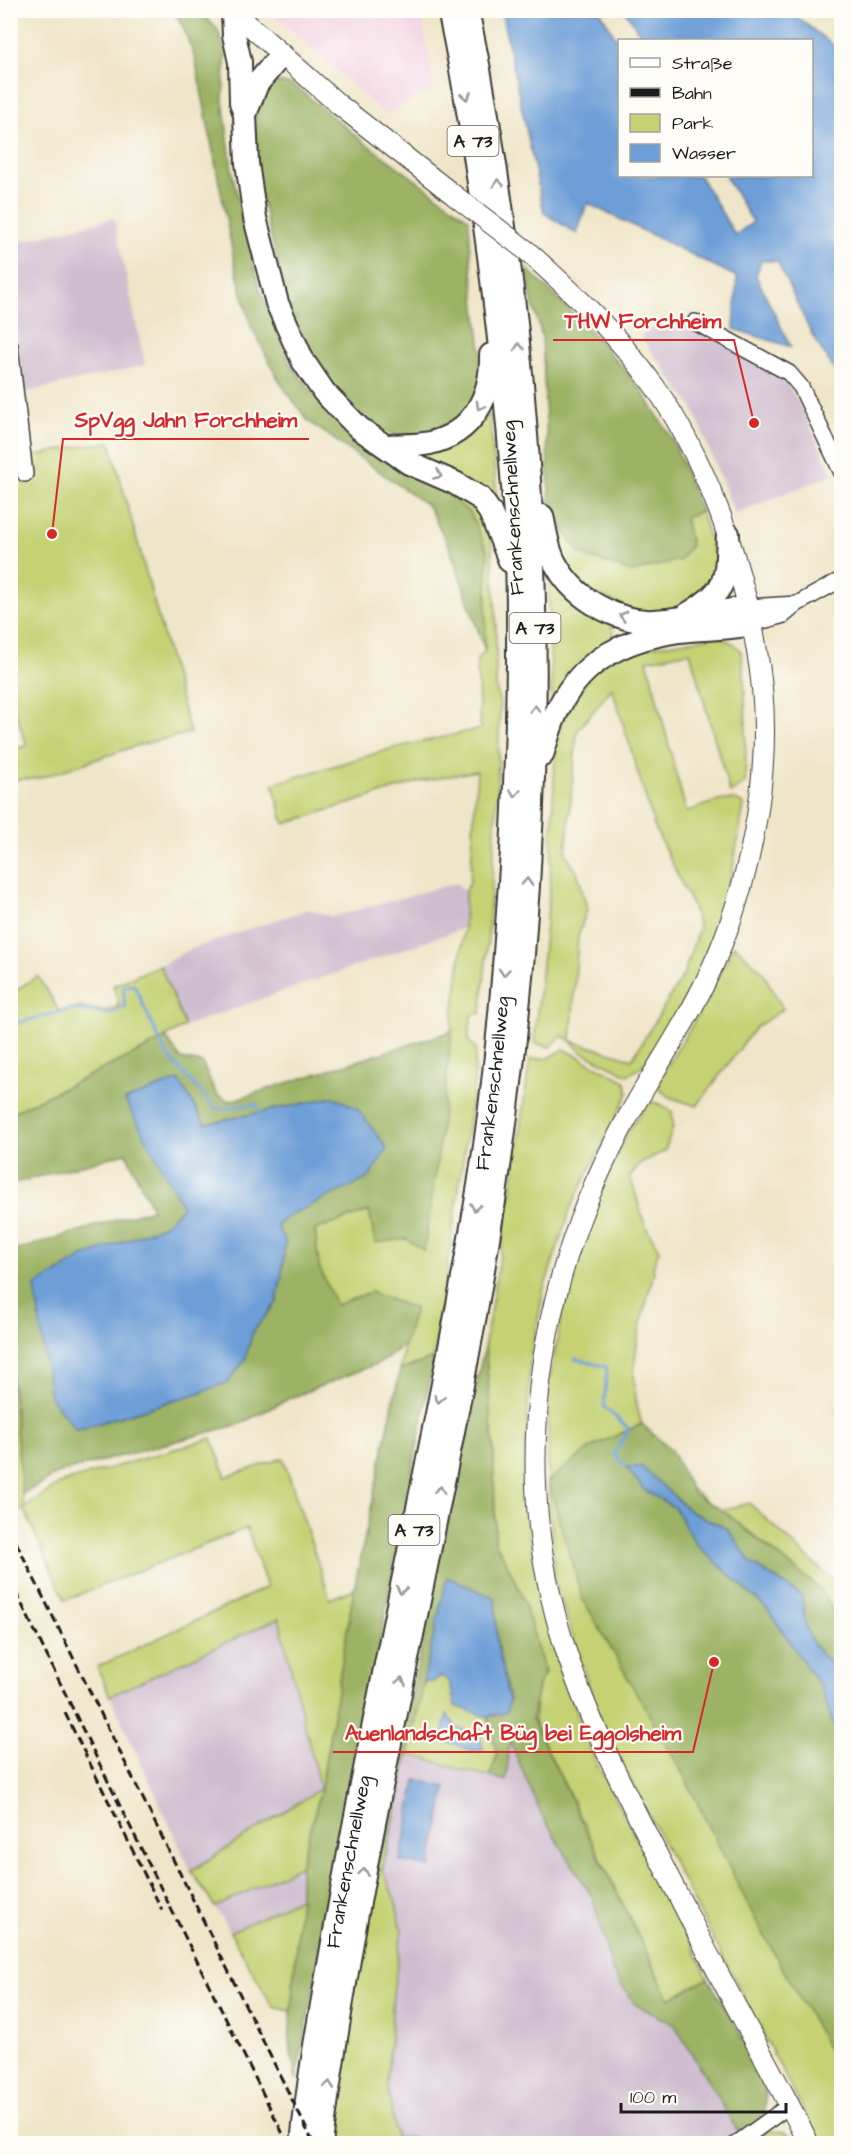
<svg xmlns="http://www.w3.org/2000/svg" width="852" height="2154" viewBox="0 0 852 2154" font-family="'Architects Daughter',sans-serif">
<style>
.built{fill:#f2cfe1}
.industrial{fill:#cfbdcf}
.green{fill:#c5d173;stroke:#707648;stroke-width:1.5;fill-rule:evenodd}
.forest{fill:#9cb365;stroke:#5c6840;stroke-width:1.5;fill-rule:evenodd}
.water{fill:#6d9ed7;stroke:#445d7a;stroke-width:1.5}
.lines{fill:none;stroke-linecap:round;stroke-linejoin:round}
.stream{stroke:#6d9ed7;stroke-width:3}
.minor-casing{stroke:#3c3a36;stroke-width:18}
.major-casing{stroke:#3c3a36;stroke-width:22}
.highway-casing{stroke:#3c3a36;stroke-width:26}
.minor{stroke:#fff;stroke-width:15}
.major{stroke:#fff;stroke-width:20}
.highway{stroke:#fff;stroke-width:22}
.rail{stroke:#1c1c1c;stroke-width:3;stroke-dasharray:9 4.5;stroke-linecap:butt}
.major-bridge-casing{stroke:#3c3a36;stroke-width:22;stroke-linecap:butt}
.major-bridge{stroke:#fff;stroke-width:20}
.oneway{stroke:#999}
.labels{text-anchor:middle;stroke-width:4.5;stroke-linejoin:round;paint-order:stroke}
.shield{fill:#fdfcf7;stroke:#605f5e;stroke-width:1.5}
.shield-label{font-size:18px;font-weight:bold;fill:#1c1c1c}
.street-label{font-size:20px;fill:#1c1c1c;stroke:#fdfcf7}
.leader{fill:none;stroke:#d62828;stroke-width:2}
.callout-dot{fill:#d62828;stroke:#fdfcf7;stroke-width:2}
.callout-label{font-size:21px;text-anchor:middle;font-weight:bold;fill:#d62828;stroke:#fdfcf7;stroke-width:4.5;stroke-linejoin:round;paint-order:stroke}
</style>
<rect width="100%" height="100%" fill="#fdfcf7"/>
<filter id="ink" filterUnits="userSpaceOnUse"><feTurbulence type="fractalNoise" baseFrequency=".0167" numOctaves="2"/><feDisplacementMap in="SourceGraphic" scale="12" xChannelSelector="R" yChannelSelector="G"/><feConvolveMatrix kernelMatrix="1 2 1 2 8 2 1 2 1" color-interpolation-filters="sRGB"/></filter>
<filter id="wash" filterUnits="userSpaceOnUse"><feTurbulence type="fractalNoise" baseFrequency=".008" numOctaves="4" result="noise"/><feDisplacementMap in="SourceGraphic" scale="24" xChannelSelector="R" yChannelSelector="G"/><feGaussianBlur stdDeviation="1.35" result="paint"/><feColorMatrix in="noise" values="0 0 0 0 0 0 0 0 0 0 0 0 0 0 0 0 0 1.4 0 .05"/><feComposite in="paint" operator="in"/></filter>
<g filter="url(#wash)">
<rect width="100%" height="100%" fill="#efe5c8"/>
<path class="built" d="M270,11H421L434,89L385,114Z"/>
<path class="industrial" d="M114,218L145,365L22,393L11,309L10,244Z
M695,325L782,374L801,407L832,474L735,514L693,408L641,337L654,326Z
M456,883L465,891L464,928L185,1026L160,965L193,948L309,909L332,917Z
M279,1617L321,1789L191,1871L110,1696Z
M509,1739L541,1814L593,1898L613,1973L636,2005L675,2025L740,2135L730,2144H415L413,2137L396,2138L387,2085L393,1994L402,1930L395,1900L383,1870L408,1754L506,1781Z
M300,1866V1898L230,1932L215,1907Z"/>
<path class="green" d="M490,414L498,512L407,450L473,428Z
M110,442L190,733L139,745L40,778L11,780V751L27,745L11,701V458L33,457L68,448Z
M436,485L461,494L482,516L491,536L496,616V686L500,705C497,808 492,910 481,1013L472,1015L468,1040L476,1048L474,1085L434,1358L400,1370L404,1345L415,1309L371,1292L336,1306L319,1267L315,1229L369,1211L424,1250L464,928L465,891L470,882L477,771L421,781L284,824L273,784L394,748L480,729L477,660L485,651Z
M550,507L580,554L691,545L685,518L701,511L718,566L716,584L676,611L642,614L579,587L554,545Z
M548,567L609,619L617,643L552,708Z
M718,636L733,643L741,651C747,695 746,739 745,783L730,793L690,652L647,660L686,812C701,807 731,792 744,805L730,883L703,963L680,1010L643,1066L628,1075L580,1051L571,1041L562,1036L550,1047L534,1043L550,886L556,731L593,671L625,651ZM612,688L655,828L693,907L699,927L684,974L632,1059L571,1041L578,937L587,909L578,874L566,853L577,731Z
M734,945L762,971L783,1009L755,1028L697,1106L669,1097L659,1089L661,1076L697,1017Z
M160,965L185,1026L149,1047L11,1113V993L38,976L59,1011L80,1007L104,1011L119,1006L113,986Z
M564,1049L625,1081L628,1093L571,1207L544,1288L530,1361L525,1473L529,1535L543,1612L561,1671L595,1761L678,1916L708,1978L670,2000L534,1722L538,1685L545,1673L521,1592L495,1541L494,1458L485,1343L511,1192L530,1059L549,1058Z
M655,1102L672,1111L673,1127L665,1151L640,1163L630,1176L645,1225L659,1250L653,1266L654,1272C641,1324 624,1371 642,1424L635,1427L662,1465L731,1521L841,1649V2143H825L817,2137L601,1724L555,1581L548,1481V1390L572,1259L625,1136L647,1104Z
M10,1367L24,1508L61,1483L212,1438L226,1477L283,1458L330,1599L354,1589L321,1789L300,1866L215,1907L191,1871L320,1789L279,1618L110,1696L97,1667L267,1587L247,1528L65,1600L24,1509L13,1516L11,1511Z
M749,1503L834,1582L841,1596V1627L821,1590L722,1510Z
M440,1675L449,1680L455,1706L488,1717L497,1756L490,1776L465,1771L408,1754L423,1682H433ZM447,1715L456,1727L443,1740Z
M375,1869L383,1870L395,1900L402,1930L393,1994L387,2085L396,2138L413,2137L415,2143L333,2144L348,2021Z
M300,1898L291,2011L273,2007L230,1932Z
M767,2131C780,2131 790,2130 796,2143L749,2144Z"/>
<path class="forest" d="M173,11H199L217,29L226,51L223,100L233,177L259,286L290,363L330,414L381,457L436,485L470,513L488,552L485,651L450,548L428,506L308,421L280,382L251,326L236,270L195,58L182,25Z
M276,82L290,84L299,89L361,140L469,219L471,262L484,378L466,416L433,435H395L379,429L364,419L347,404L314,361L287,303L258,184L254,117L268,84Z
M527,269L585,325L638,385L674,442L701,511L685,518L691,545L680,560L632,572L580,554L550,507L542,337L532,301Z
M452,1031L438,1155L424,1251L406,1239L375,1243L369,1211L315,1230L319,1267L336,1305L371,1292L415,1309L404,1345L384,1361L288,1399L240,1424L61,1472L22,1494L11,1367L10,1252L152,1209L126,1153L11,1184V1113L149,1047L166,1037L181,1059L202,1063L217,1095L230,1101ZM179,1081L205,1124L334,1097L288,1216L277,1227L285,1241L282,1274L277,1302L253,1331L245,1360L228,1382L199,1393L77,1430L83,1257L163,1226L183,1207L125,1100Z
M485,1343L494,1458L495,1541L521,1592L545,1673L538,1685L532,1719L669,1999L708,1978L760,2069L765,2093V2118L740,2135L675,2025L636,2005L613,1973L593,1898L541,1814L510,1741L506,1781L490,1776L497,1756L488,1717L507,1712L509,1700L497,1644L495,1598L447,1578L383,1870L375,1869Z
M434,1358L296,2080L289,2041L300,1898V1866L321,1789L354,1589L400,1370Z
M642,1424L671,1450L694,1495L722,1510L821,1590L841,1627V1673C812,1647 804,1636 802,1596L751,1563L728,1529L691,1512L642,1467H627L644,1490L674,1507L696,1544L768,1610L821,1688L842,1748L841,2072L756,1921L683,1774L582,1598L548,1481L593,1446Z"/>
<path class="water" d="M501,11H600L619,43L620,176H700L735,235L753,222L725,176H812V40H644L625,11H789L841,51V380L812,335L777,261H761L756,276L791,347L734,329L737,277L587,203L577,234L544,213Z
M179,1080L205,1124L334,1097L357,1108L387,1148L369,1178L288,1216L277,1226L285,1241L282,1274L277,1302L253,1331L245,1360L228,1382L199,1393L76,1430L50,1397L35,1286L83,1257L163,1226L183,1207L125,1100Z
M626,1467H642L691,1512L728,1529L751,1563L802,1596C804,1636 812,1647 841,1673V1748L821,1688L768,1610L696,1544L674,1507L644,1490Z
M447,1577L495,1598L497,1644L509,1700L507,1712L488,1717L455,1706L449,1681L441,1676L433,1682H423Z
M447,1714L456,1727L481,1737L483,1750L473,1751L442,1740Z
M416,1780L446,1787L430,1867L400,1861Z"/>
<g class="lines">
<path class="stream" d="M10,1025L71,1009L108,1014L125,1007L123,987L134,985L166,1054L216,1109L256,1104L259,1112
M575,1359L607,1367L604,1407L629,1429L614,1454L626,1467"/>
</g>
</g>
<g filter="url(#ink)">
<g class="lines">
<defs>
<path id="minor" d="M695,322L789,373L801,387L842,473
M10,346L25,474
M749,607L797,604
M752,624L784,615L797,604L842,579
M736,2144L790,2105"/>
<path id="major" d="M232,10L338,104L455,196
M527,251C573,292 619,336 655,387C683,427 704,471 721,516C741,572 756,629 762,688C771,780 749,888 710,972C686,1025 651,1074 623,1126C563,1236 531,1359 536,1486C541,1628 596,1735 659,1858C683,1904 706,1951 731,1997C757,2046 785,2094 809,2144"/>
<g id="highway">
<path d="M233,12L234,35L240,62L241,102L245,115L247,163L255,218L277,303L303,361L324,392L359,428L409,463L455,483L480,498L490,512L510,561"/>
<path d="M246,112L257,84L281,55"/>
<path d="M387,446C401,445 416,446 430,443C473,433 492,396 491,355"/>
<path d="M542,516C546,533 548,553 558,568C576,599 618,623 654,621C686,619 718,612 749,607"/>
<path d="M688,614C729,589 726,580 728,534"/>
<path d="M542,755C547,739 551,722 559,707C584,658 627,639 679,631C703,628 728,629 752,624"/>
<path id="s1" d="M302,2144C310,2061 327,1979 341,1897C383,1659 440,1424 479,1185C497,1074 505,963 512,851C517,753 520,656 517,558C513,457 502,357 489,256C478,174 467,92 449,10"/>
<path d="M321,2144C330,2068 343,1993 356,1919C395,1702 446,1487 483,1270C540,935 552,594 508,256C497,174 485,92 467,10"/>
</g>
</defs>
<use href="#minor" class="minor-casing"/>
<use href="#major" class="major-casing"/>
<use href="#highway" class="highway-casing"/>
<use href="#minor" class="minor"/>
<use href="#major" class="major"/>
<use href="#highway" class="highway"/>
<path class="rail" d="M10,1530L314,2144
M10,1580L122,1810L288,2144
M65,1713L162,1910"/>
<defs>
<path id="major-bridge" d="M455,196L527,251"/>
</defs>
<use href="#major-bridge" class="major-bridge-casing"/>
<use href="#major-bridge" class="major-bridge"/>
</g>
<defs><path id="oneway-chevron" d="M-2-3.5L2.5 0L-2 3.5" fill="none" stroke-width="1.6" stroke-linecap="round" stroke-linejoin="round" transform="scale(1.5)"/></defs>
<g class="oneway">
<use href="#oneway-chevron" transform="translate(466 96) rotate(80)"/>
<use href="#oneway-chevron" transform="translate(498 183) rotate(-97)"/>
<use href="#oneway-chevron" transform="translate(519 347) rotate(-96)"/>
<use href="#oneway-chevron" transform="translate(480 406) rotate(120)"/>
<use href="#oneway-chevron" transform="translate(438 475) rotate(24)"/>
<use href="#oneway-chevron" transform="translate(623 616) rotate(-165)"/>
<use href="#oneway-chevron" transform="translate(535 709) rotate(-90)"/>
<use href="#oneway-chevron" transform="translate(515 793) rotate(93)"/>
<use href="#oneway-chevron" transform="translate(527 882) rotate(-87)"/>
<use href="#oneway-chevron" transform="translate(504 972) rotate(94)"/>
<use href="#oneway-chevron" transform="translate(475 1207) rotate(100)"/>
<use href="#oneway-chevron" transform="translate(439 1399) rotate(101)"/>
<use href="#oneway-chevron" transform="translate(440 1490) rotate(-79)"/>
<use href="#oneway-chevron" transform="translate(401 1590) rotate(102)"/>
<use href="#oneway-chevron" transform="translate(401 1681) rotate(-78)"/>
<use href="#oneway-chevron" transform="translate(364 1872) rotate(-80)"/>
<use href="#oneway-chevron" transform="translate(329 2085) rotate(-82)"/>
</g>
</g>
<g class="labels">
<g class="shield">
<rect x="447.5" y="126" width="51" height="30" rx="4.5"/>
<rect x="509.5" y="613" width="51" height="30" rx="4.5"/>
<rect x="388.5" y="1515" width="51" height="30" rx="4.5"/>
</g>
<g class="shield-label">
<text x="473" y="147">A 73</text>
<text x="535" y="634">A 73</text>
<text x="414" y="1536">A 73</text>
</g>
<g class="street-label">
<text transform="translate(512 508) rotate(-93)" y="7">Frankenschnellweg</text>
<text dy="7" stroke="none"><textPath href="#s1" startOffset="1078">Frankenschnellweg</textPath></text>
<text dy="7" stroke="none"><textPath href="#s1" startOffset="286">Frankenschnellweg</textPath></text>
</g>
</g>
<path class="leader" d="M754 423L734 340H553M52 534L63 439H309M714 1662L693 1752H333"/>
<g class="callout-dot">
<circle cx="754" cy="423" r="6"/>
<circle cx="52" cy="534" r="6"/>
<circle cx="714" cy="1662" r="6"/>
</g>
<g class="callout-label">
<text x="643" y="328">THW Forchheim</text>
<text x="186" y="427">SpVgg Jahn Forchheim</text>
<text x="513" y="1740">Auenlandschaft Büg bei Eggolsheim</text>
</g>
<rect width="852" height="2154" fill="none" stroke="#fdfcf7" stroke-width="36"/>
<rect x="618" y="39" width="195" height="138" fill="#fdfcf7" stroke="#a3a29f" stroke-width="1.5"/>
<rect x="630" y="58" width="30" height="9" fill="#ffffff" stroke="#a3a29f" stroke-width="1.5"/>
<text x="672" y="69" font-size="18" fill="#1c1c1c">Straße</text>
<rect x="630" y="88" width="30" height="9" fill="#1c1c1c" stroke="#a3a29f" stroke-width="1.5"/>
<text x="672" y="99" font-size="18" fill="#1c1c1c">Bahn</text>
<rect x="630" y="114" width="30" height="18" fill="#c5d173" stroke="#a3a29f" stroke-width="1.5"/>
<text x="672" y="129" font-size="18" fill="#1c1c1c">Park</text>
<rect x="630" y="144" width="30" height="18" fill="#6d9ed7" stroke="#a3a29f" stroke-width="1.5"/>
<text x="672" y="159" font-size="18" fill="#1c1c1c">Wasser</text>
<path d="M621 2103v9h165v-9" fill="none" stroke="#1c1c1c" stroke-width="3"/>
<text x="630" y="2103" font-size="18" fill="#1c1c1c" stroke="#fdfcf7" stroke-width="4.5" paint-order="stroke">100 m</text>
</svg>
